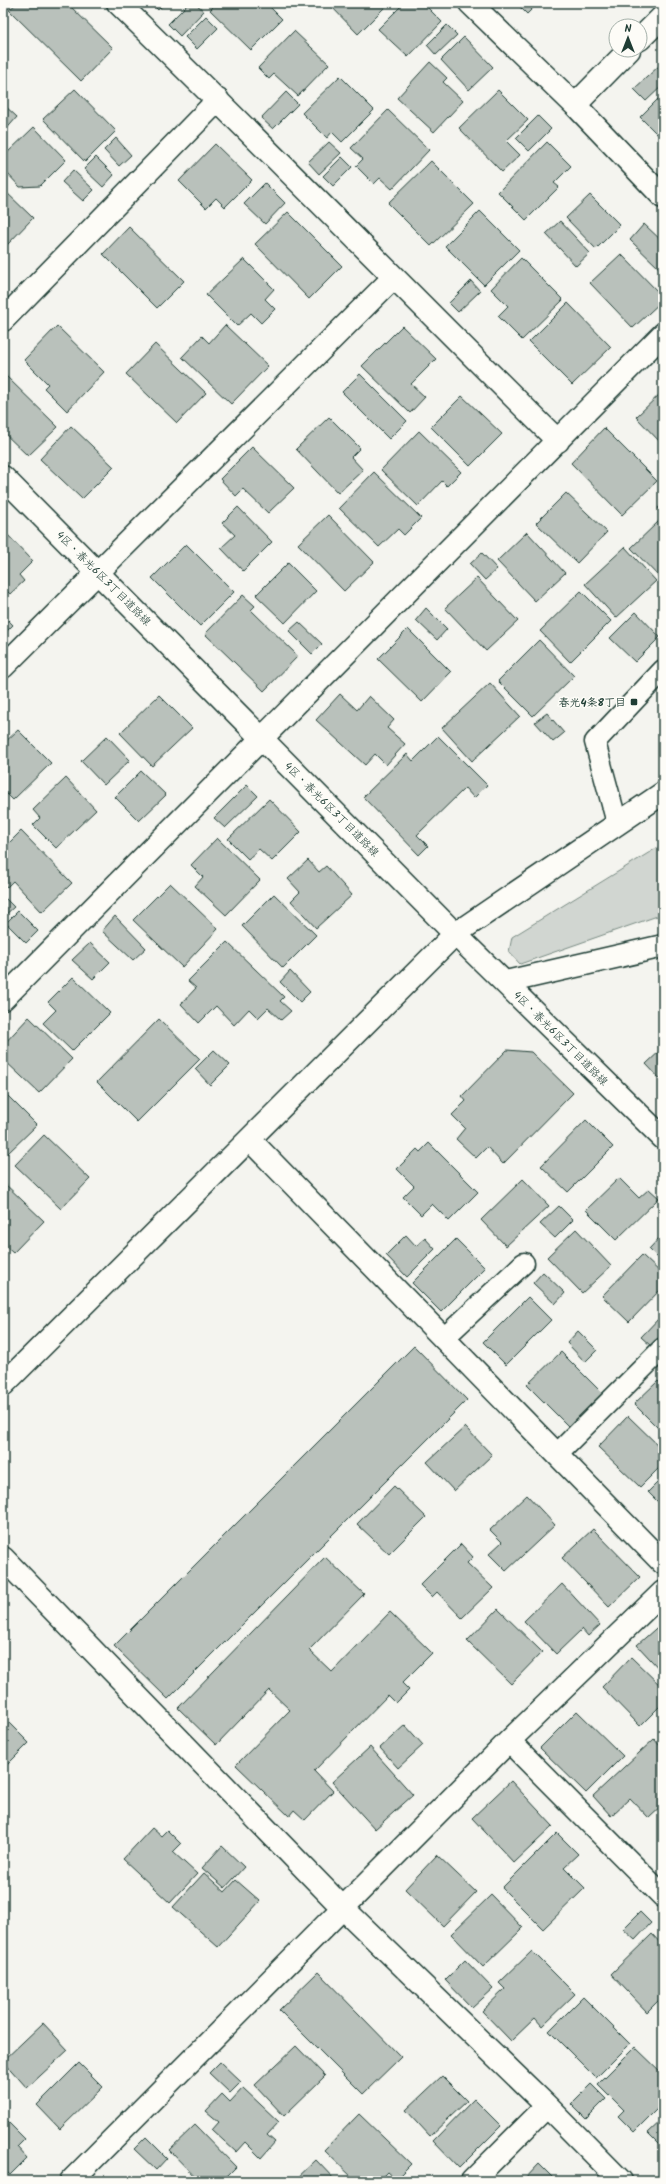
<svg xmlns="http://www.w3.org/2000/svg" width="666" height="2184" viewBox="0 0 666 2184" font-family="Kalam,'Klee One',sans-serif">
<style>
.green{fill:#d1d6d1;stroke:#788a82}
.building{fill:#b9c1bb;stroke:#1f3d34}
.lines{fill:none;stroke-linecap:round;stroke-linejoin:round}
.lane-casing{stroke:#1f3d34;stroke-width:23}
.street-casing{stroke:#1f3d34;stroke-width:25}
.lane{stroke:#fdfcf7;stroke-width:20}
.street{stroke:#fdfcf7;stroke-width:22}
.poi-dot{fill:#1f3d34;stroke:#fdfcf7;stroke-width:1.5}
.labels{text-anchor:middle;stroke-width:3;stroke-linejoin:round;paint-order:stroke}
.street-label{font-size:11px;fill:#1f3d34;stroke:#fdfcf7}
.poi-label{font-size:11px;font-weight:bold;fill:#1f3d34;stroke:#fdfcf7;text-anchor:end}
</style>
<rect width="100%" height="100%" fill="#f4f4ef"/>
<filter id="ink" filterUnits="userSpaceOnUse"><feTurbulence type="fractalNoise" baseFrequency=".025" numOctaves="2"/><feDisplacementMap in="SourceGraphic" scale="8" xChannelSelector="R" yChannelSelector="G"/><feConvolveMatrix kernelMatrix="1 2 1 2 8 2 1 2 1" color-interpolation-filters="sRGB"/></filter>
<g filter="url(#ink)">
<path class="green" d="M663,844V914L520,964L509,952L512,937Z"/>
<path class="building" d="M17,3H67L113,48L81,81L9,10Z
M151,3H165L158,10Z
M189,3H195L204,11L180,36L168,24Z
M217,3H266L282,19L251,50L210,10Z
M328,3H389L358,34Z
M404,3H423L442,22L408,57L378,29Z
M516,3H538L527,14Z
M206,16L218,28L197,49L185,37Z
M447,25L457,35L436,55L427,45Z
M294,31L329,64L298,96L274,74L269,79L258,68Z
M464,37L493,67L469,90L441,60Z
M430,62L447,78L443,82L463,101L434,132L397,98Z
M660,65L663,69V85L646,101L634,89Z
M340,76L374,110L342,142L332,132L327,138L302,113Z
M75,89L116,131L85,162L43,119Z
M498,90L528,120L506,141L520,155L502,172L459,128Z
M286,92L298,104L273,129L261,118Z
M663,94V140L640,117Z
M3,104L17,117L3,133Z
M388,110L429,150L392,189L380,178L374,184L356,166L363,159L351,148Z
M538,116L551,129L529,151L516,138Z
M34,127L66,160L40,186L20,187L6,172V154Z
M116,138L131,155L119,166L104,150Z
M329,142L341,153L319,174L308,162Z
M547,142L571,166L554,183L559,187L526,220L498,192Z
M215,144L252,180L225,207L216,198L206,208L179,181Z
M96,157L114,175L103,187L84,169Z
M342,157L352,167L333,186L323,176Z
M431,161L474,204L431,246L388,203Z
M73,170L94,190L83,201L62,182Z
M265,183L285,203L265,224L244,204Z
M3,189L33,218L7,245L3,241Z
M590,195L620,225L596,249L566,218Z
M480,211L519,250L484,285L445,246Z
M288,212L342,266L309,299L255,244Z
M560,221L590,253L576,266L546,234Z
M644,224L663,242L662,271L630,240Z
M129,227L184,281L157,308L103,254Z
M621,254L663,297V300L633,328L590,283Z
M521,258L563,300L522,340L498,316L508,306L491,289Z
M244,259L274,289L265,299L275,309L261,323L251,313L237,326L206,295Z
M471,281L480,291L458,312L449,303Z
M568,303L611,347L572,385L529,342Z
M225,325L268,366L231,404L182,357L202,336L209,343Z
M57,326L104,372L67,411L44,388L48,384L24,360Z
M402,326L436,359L411,384L425,397L410,413L362,366Z
M155,344L206,393L177,423L126,374Z
M3,373L58,427L28,456L3,432Z
M360,374L407,421L389,439L342,392Z
M663,391V445L636,417Z
M462,396L502,434L470,466L431,427Z
M329,417L360,448L351,457L363,470L338,493L296,449Z
M71,426L114,467L82,499L40,459Z
M604,428L657,481L622,515L571,463Z
M419,431L461,472L447,486L442,481L418,506L381,470Z
M252,447L294,488L268,513L243,489L236,496L220,479Z
M374,472L421,518L404,535L398,529L379,547L339,508Z
M566,493L607,532L577,563L536,523Z
M663,503V514L658,508Z
M238,507L272,542L243,571L221,548L235,535L222,523Z
M328,515L374,562L344,591L298,544Z
M659,521L663,525V581L631,548Z
M3,530L33,561L19,575L24,581L10,594L3,587Z
M527,532L565,573L535,601L497,561Z
M186,544L234,592L200,626L152,578Z
M625,547L656,581L616,618L585,584Z
M482,553L497,569L485,580L470,564Z
M288,563L316,591L285,623L256,595Z
M477,578L518,621L486,651L445,608Z
M581,591L611,621L570,662L540,631Z
M243,595L255,606L251,610L298,656L264,691L205,634Z
M426,608L447,629L437,640L416,620Z
M636,612L660,637L635,662L610,638Z
M3,615L13,625L3,635Z
M299,622L322,644L312,654L289,631Z
M408,629L451,672L422,702L378,659Z
M539,640L574,676L533,716L498,681Z
M490,683L520,716L472,761L442,728Z
M340,694L357,710L369,696L394,720L387,728L405,744L386,765L375,754L365,765L316,720Z
M159,695L192,728L152,766L120,733Z
M547,713L564,733L553,742L535,722Z
M18,730L51,763L13,800L3,790V744Z
M107,736L130,760L104,785L81,761Z
M438,736L487,785L474,798L465,788L417,835L428,846L419,855L363,797L407,754L413,761Z
M141,771L166,795L139,821L115,797Z
M66,778L96,810L56,848L33,825L40,818L33,810Z
M247,785L258,796L225,828L214,818Z
M269,799L301,832L272,861L259,849L248,859L228,839Z
M21,831L72,883L42,912L13,881L7,887L3,883V849Z
M217,838L260,880L226,915L195,886L203,877L191,865Z
M308,860L319,872L326,866L352,895L316,928L291,901L300,892L288,879Z
M170,883L218,929L182,967L133,920Z
M274,894L316,935L283,968L242,926Z
M3,896L14,907L3,917Z
M18,911L38,931L26,943L6,923Z
M115,916L146,948L133,960L102,931Z
M227,942L284,997L280,1001L291,1011L281,1020L268,1008L258,1018L249,1009L234,1025L216,1006L199,1023L181,1004L196,988L188,981Z
M90,943L110,962L93,979L72,960Z
M290,971L310,992L300,1002L280,982Z
M73,977L110,1013L72,1051L43,1023L56,1010L48,1002Z
M29,1017L72,1059L39,1093L3,1059V1045Z
M159,1019L200,1059L137,1122L97,1082Z
M663,1048V1082L646,1064Z
M214,1050L230,1065L210,1085L195,1069Z
M507,1050L531,1052L573,1093L503,1164L487,1147L476,1158L456,1139L465,1128L452,1115L466,1101L462,1096Z
M3,1091L37,1125L7,1154L3,1150Z
M586,1120L613,1147L568,1192L541,1166Z
M44,1135L90,1179L61,1209L15,1165Z
M429,1143L478,1192L449,1221L432,1204L421,1215L403,1197L414,1186L397,1169L417,1149L420,1152Z
M619,1178L639,1198L649,1189L659,1198L616,1240L586,1210Z
M523,1179L549,1206L506,1246L481,1220Z
M3,1182L44,1221L13,1253L3,1244Z
M559,1206L573,1220L555,1238L540,1224Z
M576,1229L611,1266L582,1293L547,1257Z
M663,1234V1263L649,1249Z
M406,1235L416,1246L425,1238L435,1249L407,1277L386,1255Z
M456,1239L485,1268L441,1312L412,1283Z
M642,1255L663,1275V1287L629,1322L602,1296Z
M543,1272L565,1293L555,1304L533,1283Z
M528,1297L551,1320L506,1365L483,1342Z
M661,1316L663,1318V1335L651,1346L641,1337Z
M578,1331L597,1350L585,1362L567,1343Z
M414,1346L467,1400L168,1699L114,1646Z
M561,1352L603,1394L569,1427L527,1385Z
M658,1381L663,1386V1433L634,1404Z
M628,1416L663,1450V1464L640,1487L598,1447Z
M465,1427L492,1455L454,1491L427,1462Z
M663,1477V1507L648,1492Z
M394,1486L426,1517L389,1554L357,1524Z
M527,1495L555,1525L506,1571L489,1554L502,1542L490,1530Z
M593,1529L640,1577L609,1607L562,1558Z
M461,1544L473,1557L467,1563L493,1588L462,1618L437,1592L432,1597L420,1585Z
M325,1557L364,1594L309,1650L332,1672L390,1612L432,1653L402,1683L409,1690L396,1703L388,1695L314,1771L333,1791L305,1820L294,1810L289,1816L236,1765L290,1710L269,1690L216,1745L178,1708Z
M562,1584L600,1625L588,1636L582,1629L556,1654L524,1621Z
M498,1609L542,1652L511,1684L467,1641Z
M663,1622V1673L637,1645Z
M631,1657L663,1688V1703L640,1726L602,1687Z
M577,1711L623,1756L586,1793L540,1748Z
M3,1717L29,1743L3,1769Z
M405,1725L423,1745L398,1768L380,1748Z
M654,1739L663,1749V1805L649,1818L630,1798L611,1816L593,1796Z
M370,1747L413,1795L375,1829L332,1782Z
M511,1781L553,1826L514,1863L472,1818Z
M152,1828L161,1836L167,1830L181,1844L173,1852L197,1874L170,1903L123,1859Z
M557,1833L578,1854L564,1867L585,1888L543,1929L502,1888Z
M222,1846L244,1867L225,1888L202,1868Z
M437,1855L476,1892L443,1926L405,1889Z
M204,1873L225,1892L236,1880L260,1901L218,1947L173,1907Z
M491,1895L523,1928L483,1967L451,1934Z
M640,1912L651,1923L635,1940L623,1929Z
M652,1934L663,1946V1996L647,2012L611,1974Z
M532,1951L575,1994L542,2026L535,2018L511,2041L482,2011L505,1989L499,1983Z
M465,1960L493,1989L472,2008L445,1980Z
M318,1972L401,2057L363,2094L279,2010Z
M583,1997L630,2044L596,2078L549,2031Z
M43,2023L68,2050L27,2088L3,2061Z
M296,2046L325,2076L284,2116L255,2085Z
M635,2047L663,2074V2103L634,2132L618,2116L624,2110L598,2084Z
M220,2062L241,2082L230,2093L209,2073Z
M79,2063L103,2087L60,2129L37,2105Z
M442,2076L467,2101L430,2136L406,2110Z
M591,2084L606,2099L586,2119L571,2104Z
M243,2088L279,2122L267,2135L275,2142L261,2158L245,2142L236,2152L212,2130L219,2122L206,2111L222,2094L230,2102Z
M474,2099L501,2126L459,2168L433,2141Z
M359,2114L411,2164L396,2179L388,2172L379,2181H356L324,2150Z
M3,2117L25,2139L17,2147L27,2158L10,2175L3,2168Z
M663,2119V2148L648,2133Z
M195,2125L236,2167L222,2181H199L169,2150Z
M146,2137L167,2158L156,2170L134,2149Z
M316,2160L336,2181H294Z
M539,2164L556,2181H523Z"/>
<g class="lines">
<defs>
<path id="lane" d="M617,823L595,742L663,670
M443,1339L524,1263
M557,1454L663,1348"/>
<path id="street" d="M118,3C267,147 411,296 558,441
M470,3L575,105L663,197
M640,39L663,16
M575,105L629,50
M3,320L218,100
M3,477L455,934L663,1138
M3,667L393,278
M506,982L663,946
M3,999L663,334
M250,1140L663,1563
M3,1385L455,934L663,793
M3,1558L342,1907L547,2106L621,2181
M509,1741L663,1896
M71,2181L509,1741L663,1592
M472,2181L547,2106"/>
</defs>
<use href="#lane" class="lane-casing"/>
<use href="#street" class="street-casing"/>
<use href="#lane" class="lane"/>
<use href="#street" class="street"/>
</g>
</g>
<rect class="poi-dot" x="630" y="698" width="8" height="8" rx="2"/>
<g class="labels">
<g class="street-label">
<text transform="translate(104 578) rotate(45)" y="4">4区・春光6区3丁目道路線</text>
<text transform="translate(332 809) rotate(45)" y="4">4区・春光6区3丁目道路線</text>
<text transform="translate(561 1038) rotate(45)" y="4">4区・春光6区3丁目道路線</text>
</g>
<g class="poi-label">
<text x="626" y="706">春光4条8丁目</text>
</g>
</g>
<rect width="666" height="2184" fill="none" stroke="#fdfcf7" stroke-width="16"/>
<rect x="8" y="8" width="650" height="2168" fill="none" stroke="#1f3d34" stroke-width="1.5" filter="url(#ink)"/>
<g transform="translate(628 38)"><circle r="19" fill="#fdfcf7" stroke="#a4b0a9"/>
<path d="M0-3L7 15L0 10L-7 15Z" fill="#1f3d34"/>
<text y="-6" font-size="11" font-weight="bold" text-anchor="middle" fill="#1f3d34">N</text>
</g>
</svg>
